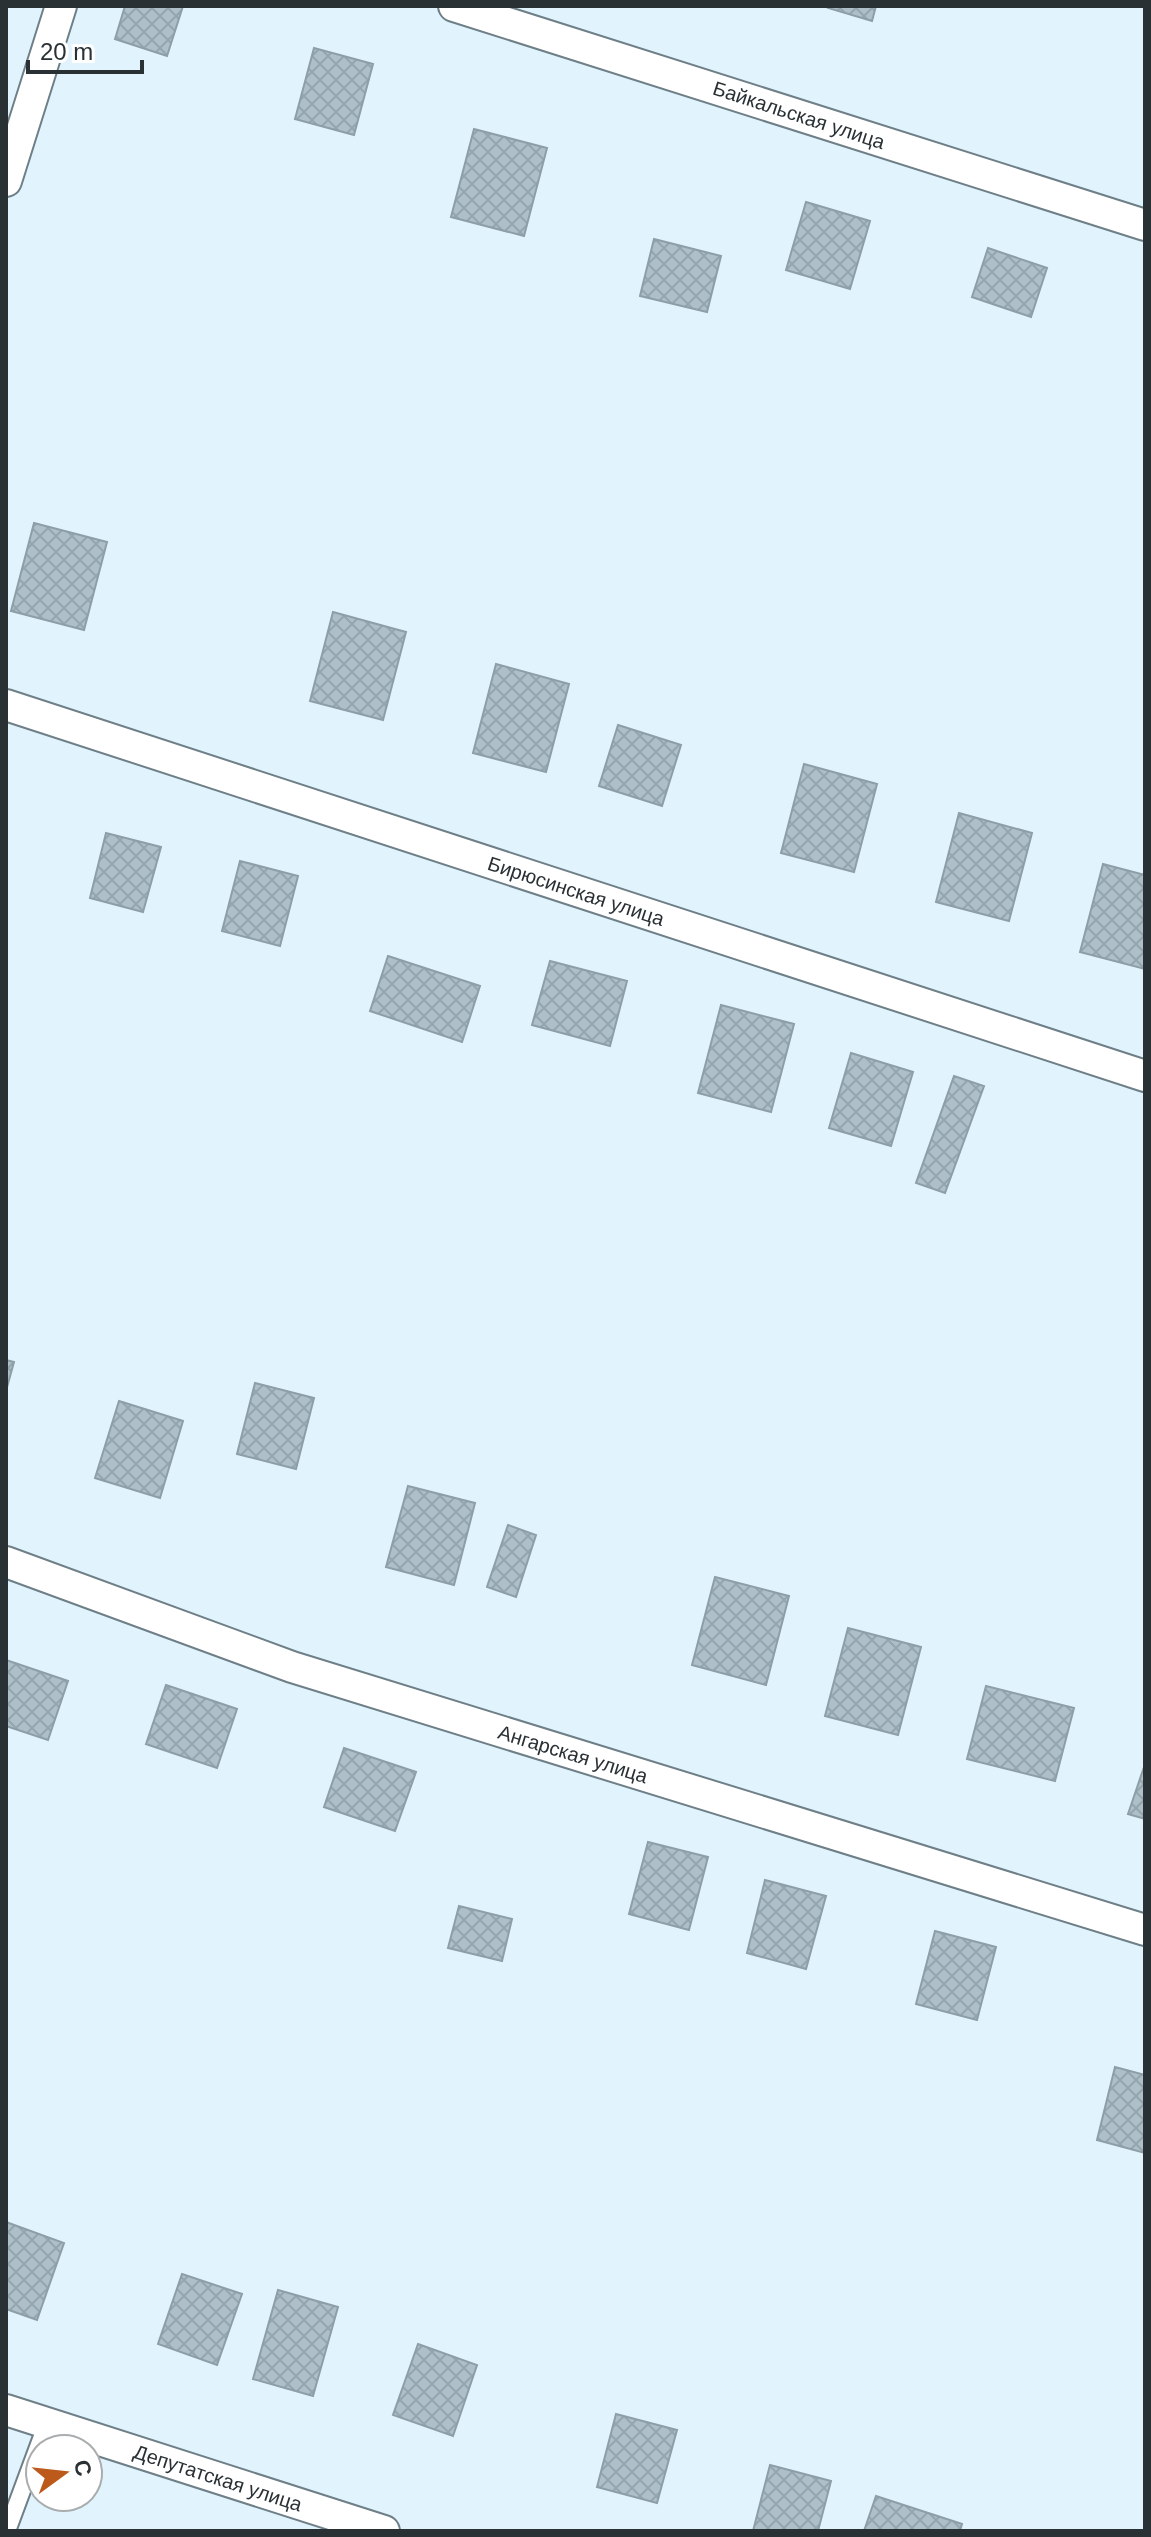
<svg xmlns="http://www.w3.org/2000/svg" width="1151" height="2537" viewBox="0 0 1151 2537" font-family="Helvetica,sans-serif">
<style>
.building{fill:url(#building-cross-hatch);stroke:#8d9ea7;stroke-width:2}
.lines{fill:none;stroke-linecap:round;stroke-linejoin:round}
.lane-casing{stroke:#6e7f87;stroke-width:20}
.street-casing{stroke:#6e7f87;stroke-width:34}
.lane{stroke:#fff;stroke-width:16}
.street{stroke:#fff;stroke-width:30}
.labels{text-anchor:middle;stroke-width:6;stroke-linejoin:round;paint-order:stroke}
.street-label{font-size:20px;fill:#2a3135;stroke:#fff}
</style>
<defs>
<pattern id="building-cross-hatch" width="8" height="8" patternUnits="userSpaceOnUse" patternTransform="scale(2)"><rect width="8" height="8" fill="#adc0c9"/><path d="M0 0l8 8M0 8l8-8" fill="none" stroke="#95a5ad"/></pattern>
</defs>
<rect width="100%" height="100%" fill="#e1f4fe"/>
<path class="building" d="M125,6H183L167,56L115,39Z
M829,6H876L872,21L828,8Z
M314,48L373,64L354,135L295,119Z
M474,129L547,148L524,236L451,217Z
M806,202L870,221L850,289L786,270Z
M654,239L721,256L707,312L640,296Z
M988,248L1047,268L1031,317L972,297Z
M34,523L107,542L84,630L11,611Z
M333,612L406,632L383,720L310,701Z
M496,664L569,684L546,772L473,753Z
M618,725L681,745L662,806L599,786Z
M804,764L877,784L854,872L781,853Z
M959,813L1032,833L1009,921L936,902Z
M106,833L161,847L143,912L90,898Z
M240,861L298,876L280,946L222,931Z
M1103,864L1145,875V969L1080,952Z
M388,956L480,986L462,1042L370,1011Z
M550,961L627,981L610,1046L532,1025Z
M721,1005L794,1024L771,1112L698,1093Z
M851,1053L913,1072L891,1146L829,1128Z
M954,1076L984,1086L945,1193L916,1183Z
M6,1360L14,1362L6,1391Z
M255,1383L314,1398L296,1469L237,1454Z
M119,1401L183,1421L160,1498L95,1478Z
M408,1486L475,1503L454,1585L386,1567Z
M508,1525L536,1535L516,1597L487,1587Z
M715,1577L789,1596L766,1685L692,1665Z
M848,1628L921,1647L898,1735L825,1716Z
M6,1660L68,1681L48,1740L6,1726Z
M166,1685L237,1709L217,1768L146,1744Z
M986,1686L1074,1708L1055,1781L967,1759Z
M344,1748L416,1772L395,1831L324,1807Z
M1145,1764V1819L1128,1814Z
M648,1842L708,1857L689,1930L629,1914Z
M765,1880L826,1896L806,1969L747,1953Z
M459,1906L512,1919L502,1961L448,1948Z
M935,1931L996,1947L977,2020L916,2004Z
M1115,2067L1145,2075V2153L1097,2140Z
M6,2222L64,2243L37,2320L6,2309Z
M182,2274L242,2294L217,2365L158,2344Z
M278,2290L338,2307L313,2396L253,2379Z
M418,2344L477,2365L453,2436L393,2415Z
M616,2414L677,2430L657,2503L597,2487Z
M770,2465L831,2481L818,2531H753Z
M876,2496L962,2524L960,2531H864Z"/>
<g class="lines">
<defs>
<path id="lane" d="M7,2531L47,2423"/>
<path id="street" d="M454,6L1145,225
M6,181L61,6
M6,705L1145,1076
M6,1562L292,1667L1145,1930
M6,2410L384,2531"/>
</defs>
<use href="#lane" class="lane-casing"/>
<use href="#street" class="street-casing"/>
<use href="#lane" class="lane"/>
<use href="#street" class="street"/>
</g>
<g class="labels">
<g class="street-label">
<text transform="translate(799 115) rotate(18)" y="7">Байкальская улица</text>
<text transform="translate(576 891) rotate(18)" y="7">Бирюсинская улица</text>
<text transform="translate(573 1754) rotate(17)" y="7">Ангарская улица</text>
<text transform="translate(218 2478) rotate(18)" y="7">Депутатская улица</text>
</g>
</g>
<rect width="1151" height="2537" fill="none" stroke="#2a3135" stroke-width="16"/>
<g transform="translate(64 2473) rotate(75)"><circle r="38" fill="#ffffff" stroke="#aaadae" stroke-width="2"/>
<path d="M0-6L14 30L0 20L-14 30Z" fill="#bb5a1b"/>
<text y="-12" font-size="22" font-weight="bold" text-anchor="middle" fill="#2a3135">С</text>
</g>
<path d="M28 60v12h114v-12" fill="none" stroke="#2a3135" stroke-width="4"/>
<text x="40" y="60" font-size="24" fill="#2a3135" stroke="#ffffff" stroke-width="6" paint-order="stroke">20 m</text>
</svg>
